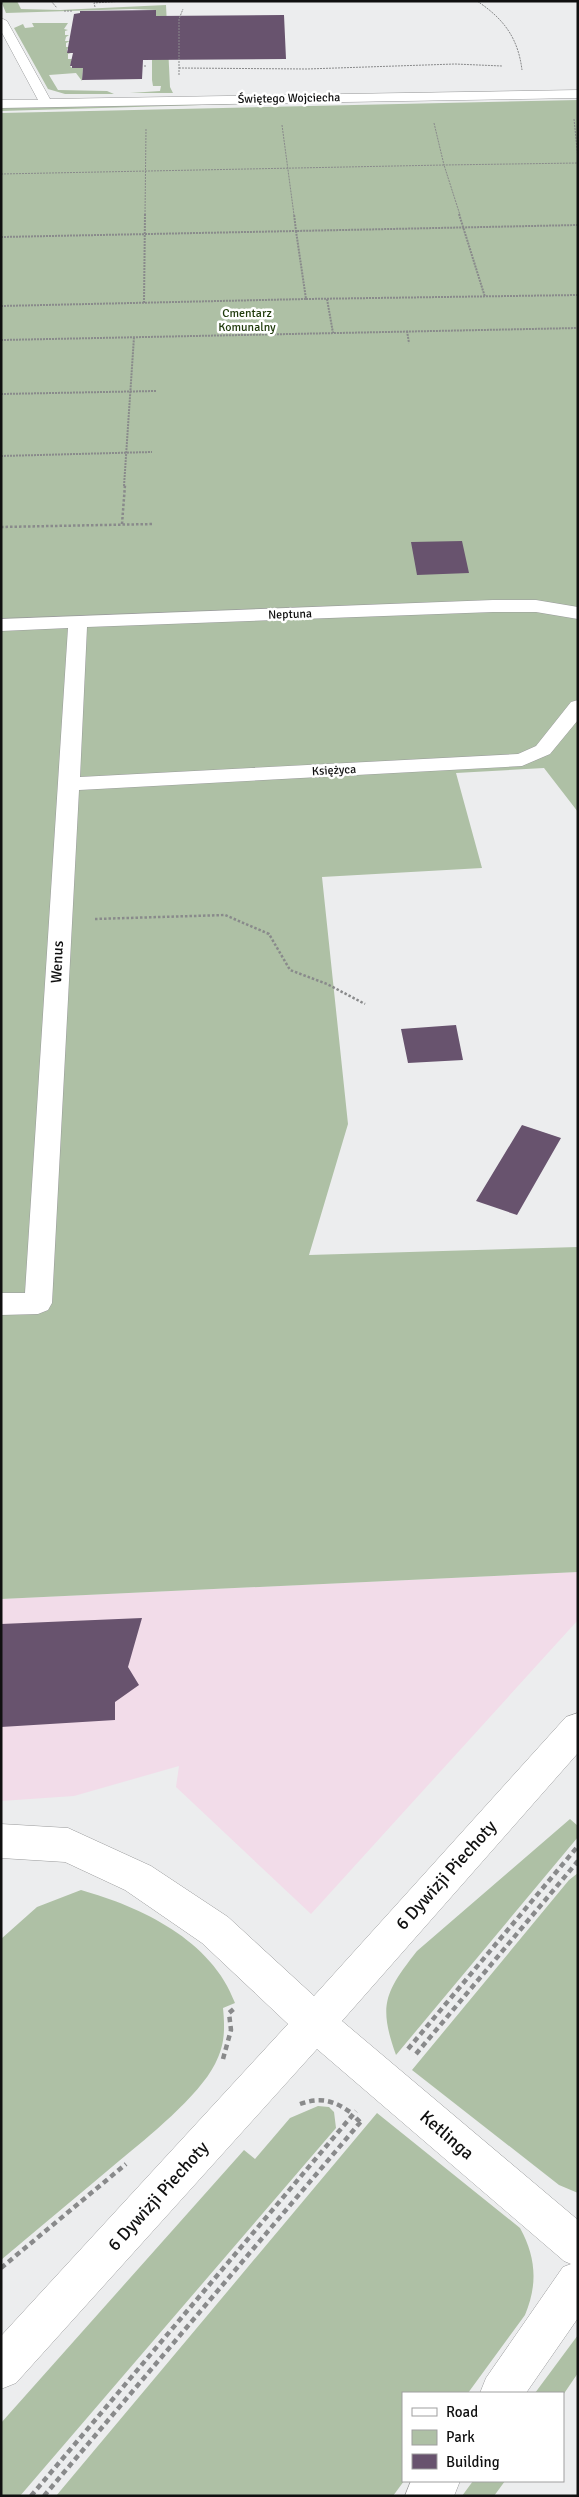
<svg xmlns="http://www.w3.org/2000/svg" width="579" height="2497" viewBox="0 0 579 2497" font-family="Signika,sans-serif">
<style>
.commercial{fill:#f2dce9}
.green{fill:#aec0a5}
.building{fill:#68536e}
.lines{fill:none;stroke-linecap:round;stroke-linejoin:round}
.minor-casing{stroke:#9a9b9c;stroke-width:1}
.path-far3{stroke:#898a8b;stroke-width:1;stroke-dasharray:2 1;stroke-linecap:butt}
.path-far2{stroke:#898a8b;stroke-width:2;stroke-dasharray:2 1;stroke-linecap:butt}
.path-far1{stroke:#898a8b;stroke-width:2.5;stroke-dasharray:2.5 2;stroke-linecap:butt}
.path{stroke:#898a8b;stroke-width:4.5;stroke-dasharray:5.5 4;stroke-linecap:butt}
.minor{fill:#fff;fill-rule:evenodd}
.labels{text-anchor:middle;stroke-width:5;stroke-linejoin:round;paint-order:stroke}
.far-street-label{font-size:12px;fill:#101010;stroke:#fff}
.far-park-label{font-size:12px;fill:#213c0d;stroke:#fff}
.street-label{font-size:15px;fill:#101010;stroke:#fff}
.near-street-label{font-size:18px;fill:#101010;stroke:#fff}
</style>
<rect width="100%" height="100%" fill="#ecedee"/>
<path class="commercial" d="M578,1572V1620L311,1914L176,1787L179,1766L74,1796L1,1801V1599Z"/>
<path class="green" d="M1,1H17L21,9L60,10L166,5L170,87L173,93H130L160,91L161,86H153L152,80V41L156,10L132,9L6,13Z
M32,23H68L64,29L68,30L65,31V35H69L66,37L65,41H70L66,43V47H70L67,49V53H71L68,54V59H72L70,66L72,68H83L82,81L76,73L49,75L58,90L107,91L114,94H65L48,89L14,28L23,24L25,28L34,27Z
M578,100V812L544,768L456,773L482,868L322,877L348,1124L309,1255L578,1247V1572L1,1599V113Z
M235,103V104L1,111V107Z
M570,1819L578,1826V1837L396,2055C378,2005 385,1992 417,1951Z
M578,1873V2193L559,2185L412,2070L569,1880Z
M81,1890C141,1907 212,1940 235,2003L223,2008C225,2029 225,2045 215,2064C199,2096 147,2138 119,2161C80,2194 40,2227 1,2260V1939L37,1907Z
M318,2106L329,2107L334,2112L336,2128L20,2496H1V2423L244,2150L255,2159L290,2118Z
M377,2113L520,2228C536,2257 538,2284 525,2315L468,2393H403L404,2481L393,2496H56Z
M578,2335V2373L563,2395V2393H535Z
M473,2481H505L494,2496H462Z"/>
<path class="building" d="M156,10V16L284,15L286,59L143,60L142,79L82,80L83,68H72V66H70L73,53H67L74,14L80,13V11Z
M462,541L469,573L417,575L411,542Z
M456,1025L463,1060L408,1063L401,1029Z
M522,1125L561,1138L517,1215L476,1201Z
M142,1618L128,1667L139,1685L115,1702V1720L1,1727V1624Z"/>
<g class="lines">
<defs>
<path id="minor" d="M1,18L7,21L50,99L578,90V98L1,108V100H38L1,31Z
M493,600H536L578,607V619L536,612H493L87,627L80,777L518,754L536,746L571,702L578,700V720L550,754L522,766L79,790L52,1303L48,1310L38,1314L1,1315V1293H25L68,628L1,631V619Z
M578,1713V1753L342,2021L578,2220V2318L526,2393H480L486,2378L563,2267L571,2264L564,2261L317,2049L16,2383L1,2389V2336L288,2024L202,1943L125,1890L65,1862L1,1858V1824L68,1828L151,1866L228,1917L314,1996L566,1717Z
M411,2481H460L454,2496H405Z"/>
</defs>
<use href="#minor" class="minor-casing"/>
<path class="path-far3" d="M51,1L57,8
M477,1C504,19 518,38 522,70
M95,7L94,3L124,1
M64,11H72
M145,65V67
M179,68L307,69L455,64L502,66
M179,75V19L183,9
M574,119L578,159
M434,123L444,165L578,163
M282,125L294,215
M1,174L444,165L460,215
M145,215L146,129"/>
<path class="path-far2" d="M459,214L485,297
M1,237L296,231L294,214
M306,299L578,295
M327,299L333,333
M144,303L145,214
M1,306L306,299L296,231L578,225
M407,331L409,343
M1,340L578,328
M1,394L156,391
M1,456L152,452
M124,486L134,337"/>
<path class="path-far1" d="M122,524L125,485
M1,527L154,524
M95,919L225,915L269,934L290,970L327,984L365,1004"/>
<path class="path" d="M408,2049L578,1846
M416,2054L578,1861
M223,2059L231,2030L229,2013L236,2007
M300,2104C320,2097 333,2100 350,2112
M356,2118L361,2123
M1,2268L126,2164
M31,2496L356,2111
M44,2496L363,2119"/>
<use href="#minor" class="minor"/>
</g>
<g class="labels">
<g class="far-street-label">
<text transform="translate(289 98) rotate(-1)" y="4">Świętego Wojciecha</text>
<text transform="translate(290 614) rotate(-2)" y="4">Neptuna</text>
<text transform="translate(334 770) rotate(-3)" y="4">Księżyca</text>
</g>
<g class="far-park-label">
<text x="247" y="317">Cmentarz<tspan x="247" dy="14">Komunalny</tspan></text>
</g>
<g class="street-label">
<text transform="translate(57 962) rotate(-87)" y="5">Wenus</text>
</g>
<g class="near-street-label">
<text transform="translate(446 1875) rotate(-48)" y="6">6 Dywizji Piechoty</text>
<text transform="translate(447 2135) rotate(41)" y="6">Ketlinga</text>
<text transform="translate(158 2196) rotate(-48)" y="6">6 Dywizji Piechoty</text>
</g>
</g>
<rect width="579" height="2497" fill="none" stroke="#101010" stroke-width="5"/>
<rect x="402" y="2392" width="162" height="90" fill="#ffffff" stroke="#9f9f9f"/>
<rect x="412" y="2408" width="25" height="8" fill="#ffffff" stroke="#9f9f9f"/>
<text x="446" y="2417" font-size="15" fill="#101010">Road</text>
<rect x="412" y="2430" width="25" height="15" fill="#aec0a5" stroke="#9f9f9f"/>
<text x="446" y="2442" font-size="15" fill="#101010">Park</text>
<rect x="412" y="2454" width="25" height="15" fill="#68536e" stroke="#9f9f9f"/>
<text x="446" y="2467" font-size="15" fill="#101010">Building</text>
</svg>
